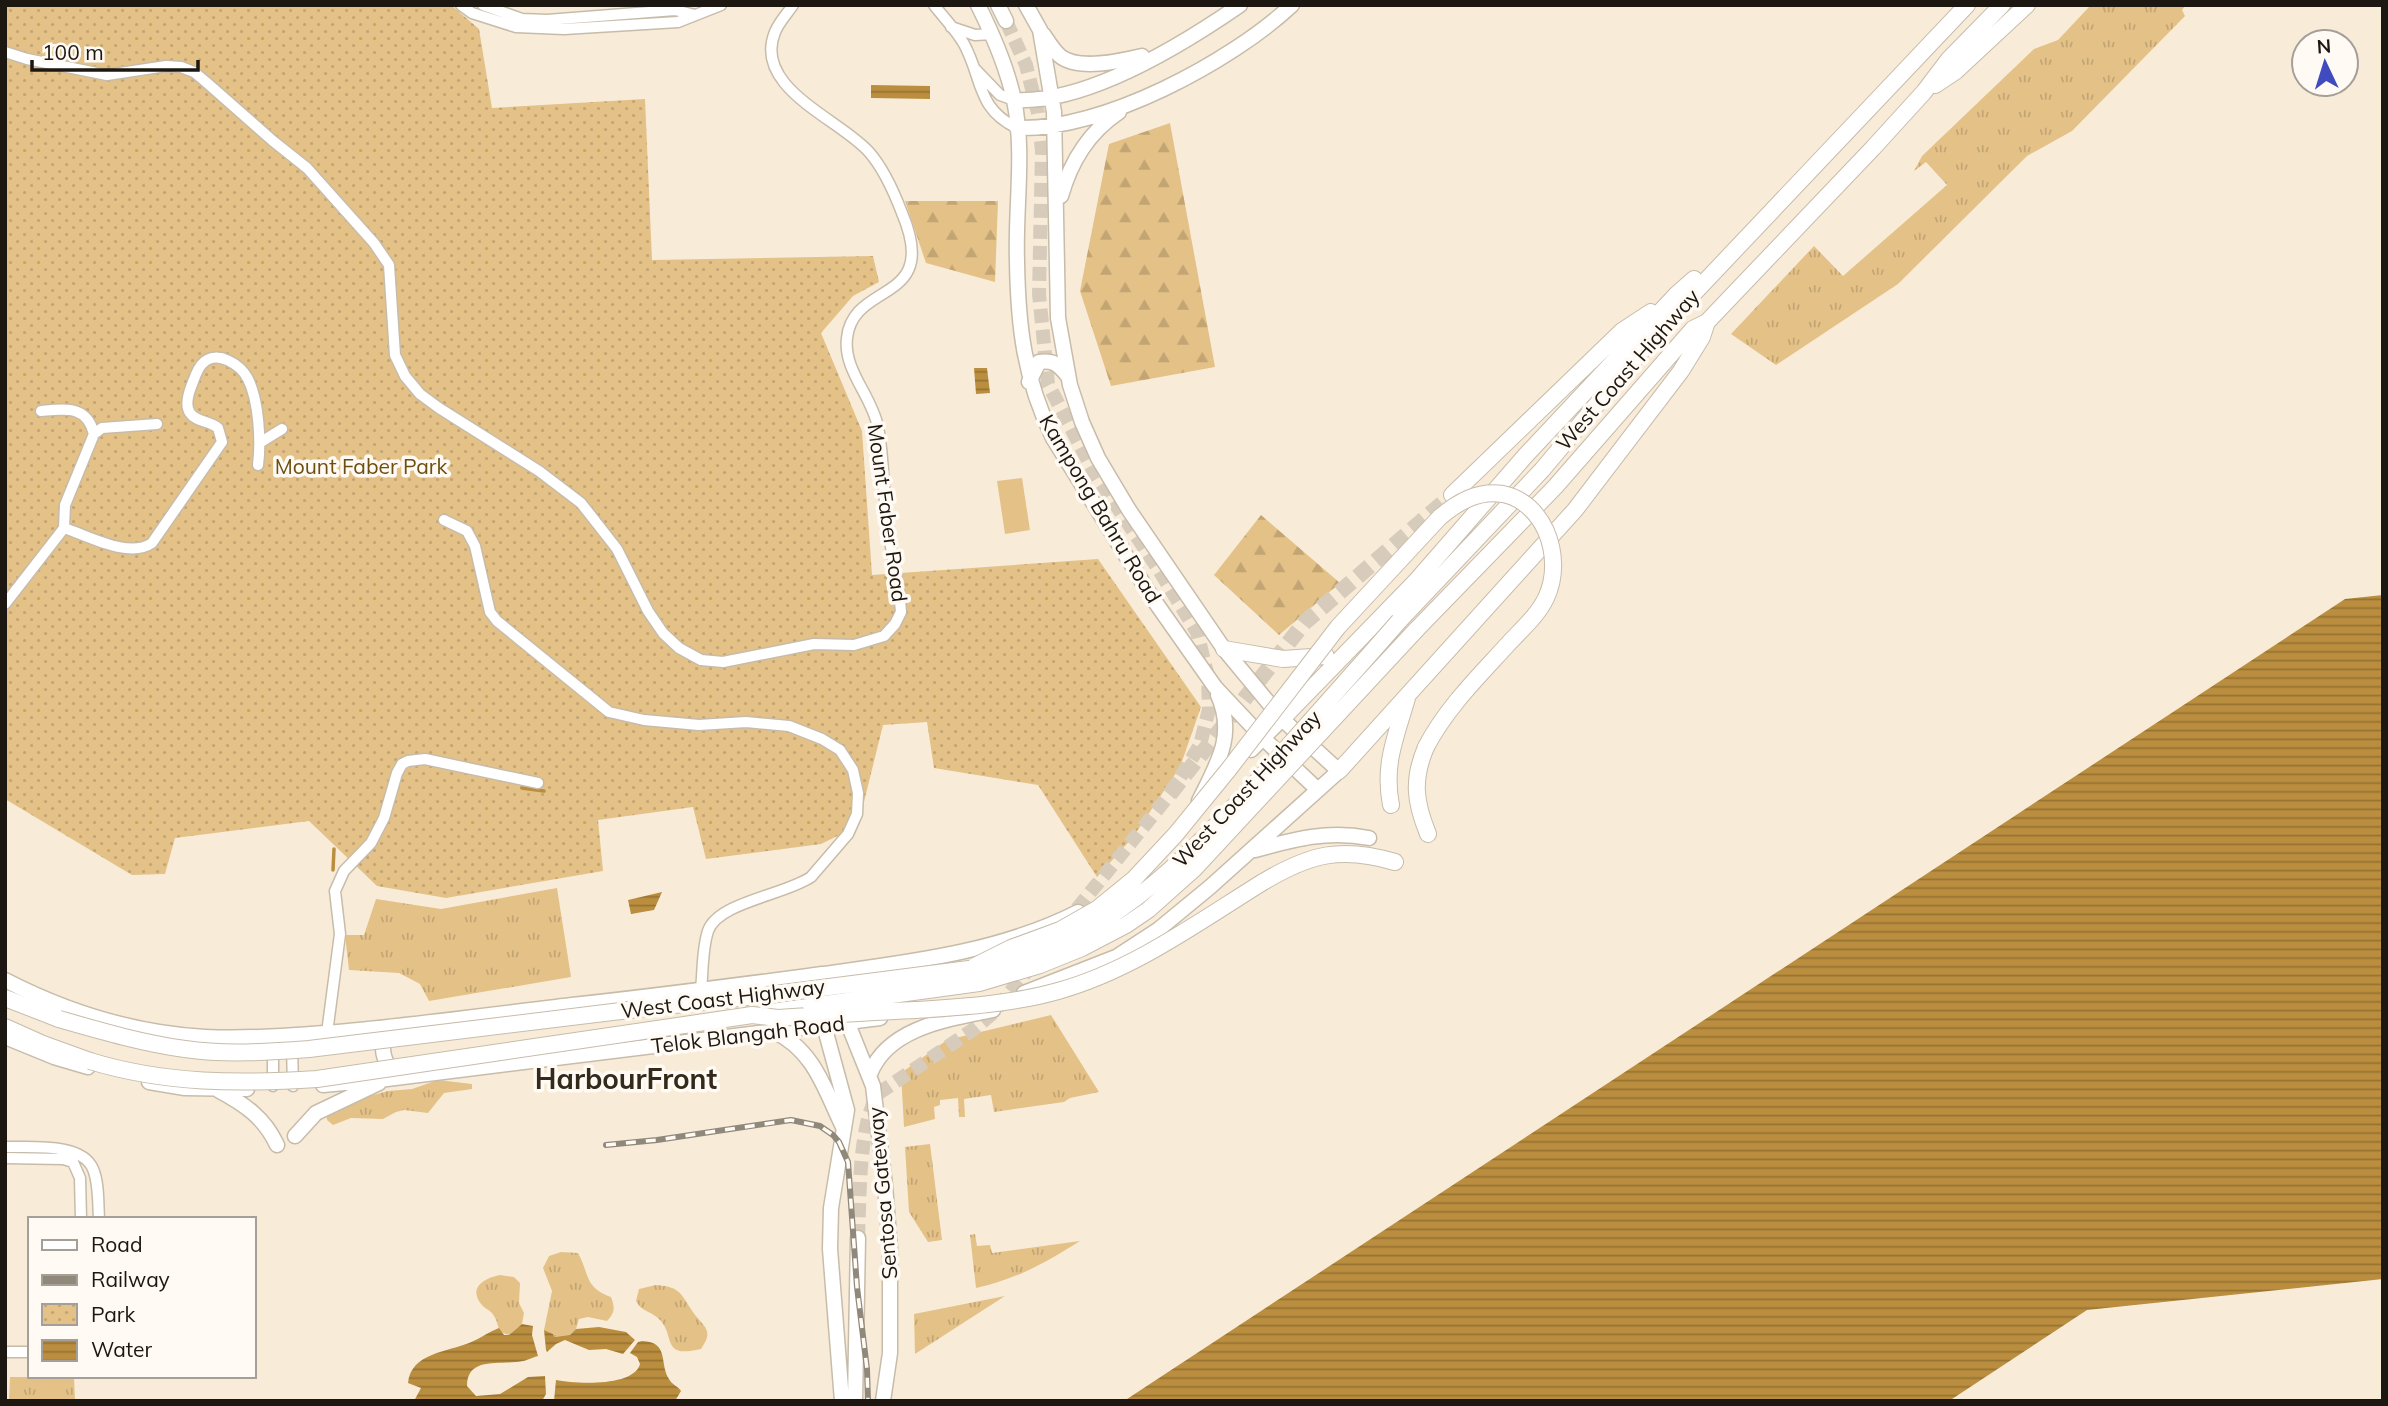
<svg xmlns="http://www.w3.org/2000/svg" width="2388" height="1406" viewBox="0 0 2388 1406" font-family="Mulish,sans-serif">
<style>
.grass{fill:url(#grass-tufts)}
.forest{fill:url(#forest-firs)}
.park{fill:url(#park-dots)}
.pitch{fill:#e4c187}
.water{fill:url(#water-rules)}
.lines{fill:none;stroke-linecap:round;stroke-linejoin:round}
.stream{stroke:#ba8e3e;stroke-width:3.5}
.major-tunnel{stroke:#d7ccbb;stroke-width:14;stroke-dasharray:14 7;stroke-linecap:butt}
.highway-tunnel{stroke:#d7ccbb;stroke-width:16;stroke-dasharray:16 8;stroke-linecap:butt}
.minor-casing{stroke:#c7bcaa;stroke-width:13}
.major-casing{stroke:#c7bcaa;stroke-width:17}
.highway-casing{stroke:#c7bcaa;stroke-width:18}
.minor{stroke:#fff;stroke-width:10}
.major{stroke:#fff;stroke-width:14}
.highway{stroke:#fff;stroke-width:16}
.rail-casing{stroke:#90887b;stroke-width:6}
.rail{stroke:#fffaf3;stroke-width:3.5;stroke-dasharray:10;stroke-linecap:butt}
.highway-bridge-casing{stroke:#c7bcaa;stroke-width:18;stroke-linecap:butt}
.highway-bridge{stroke:#fff;stroke-width:16}
.labels{text-anchor:middle;stroke-width:7;stroke-linejoin:round;paint-order:stroke}
.street-label{font-size:21px;fill:#1c1811;stroke:#fffaf3}
.park-label{font-size:21px;fill:#6d4e11;stroke:#fffaf3}
.district-label{font-size:28px;font-weight:bold;fill:#332a1b;stroke:#fffaf3}
</style>
<defs>
<pattern id="grass-tufts" width="24" height="20" patternUnits="userSpaceOnUse" patternTransform="scale(1.75)"><rect width="24" height="20" fill="#e4c187"/><path d="M3 7l-1-3M5 7V3M7 7l1-3M15 17l-1-3M17 17v-4M19 17l1-3" fill="none" stroke="#c3a574"/></pattern>
<pattern id="forest-firs" width="22" height="20" patternUnits="userSpaceOnUse" patternTransform="scale(1.75)"><rect width="22" height="20" fill="#e4c187"/><path d="M5 1l3.5 6h-7zM16 11l3.5 6h-7z" fill="#c3a574"/></pattern>
<pattern id="park-dots" width="8" height="8" patternUnits="userSpaceOnUse" patternTransform="scale(1.75)"><rect width="8" height="8" fill="#e4c187"/><path d="M2 2h.1M6 6h.1" fill="none" stroke="#c3a574" stroke-width="1.8" stroke-linecap="round"/></pattern>
<pattern id="water-rules" width="6" height="5" patternUnits="userSpaceOnUse" patternTransform="scale(1.75)"><rect width="6" height="5" fill="#ba8e3e"/><path d="M0 2.5h6" fill="none" stroke="#967333"/></pattern>
</defs>
<rect width="100%" height="100%" fill="#f8ecd9"/>
<path class="grass" d="M2088,5H2186L2182,10L2185,16L2072,131L2027,156L1898,284L1776,365L1731,334L1814,246L1843,276L1947,185L1926,162L1914,171L1922,156L2034,49L2058,40L2089,7Z
M557,888L571,977L429,1001L420,984L399,973L349,970L345,935H364L376,899L441,909Z
M1051,1015L1099,1092L1070,1098L1064,1102L994,1112L991,1095L964,1099L965,1117H959L958,1098L940,1100V1105L934,1107L935,1119L904,1127L901,1073L947,1040Z
M438,1080L472,1084V1089L444,1093L428,1113L404,1110L396,1112L383,1119L351,1118L333,1125L327,1120L326,1111L370,1096L388,1091L412,1089Z
M930,1144L942,1240L928,1242L909,1212L905,1147Z
M975,1234L977,1246L990,1245L992,1253L1080,1241C1045,1263 1017,1279 976,1288L970,1235Z
M561,1252L578,1253C590,1275 584,1287 611,1297C615,1307 615,1313 607,1321L588,1317L579,1319L576,1329L570,1335L553,1337V1334L544,1330L552,1291L543,1268L549,1256Z
M500,1275L514,1277L520,1283L519,1303L524,1313L522,1324L509,1335L500,1332C498,1327 497,1320 494,1316C491,1310 485,1309 481,1304C468,1287 485,1278 500,1275Z
M656,1285C681,1287 680,1293 693,1312C703,1327 715,1329 701,1349C659,1359 677,1335 658,1318C650,1311 641,1311 636,1301L639,1289Z
M1005,1296L915,1354L914,1314Z
M10,1377H74L75,1401H9Z"/>
<path class="forest" d="M1170,123L1215,367L1111,386L1080,291L1109,144Z
M905,201H998L995,282L926,263Z
M1261,515L1340,583L1279,635L1214,575Z"/>
<path class="park" d="M5,5H451L479,29L492,108L645,99L652,260L873,256L879,282L853,296L821,333L862,431L872,575L1098,559L1201,707L1180,767L1133,837L1097,877L1038,785L934,768L927,722L883,725L858,826L821,844L706,859L693,807L598,820L603,871L446,898L377,886L309,821L175,838L165,874L132,875L5,799V611L14,600L5,593Z"/>
<path class="pitch" d="M1022,478L1030,530L1005,534L997,481Z"/>
<path class="water" d="M871,85L930,86V99L871,98Z
M974,368H987L990,393L976,394Z
M2383,595V1279L2087,1310L1949,1401H1124L2345,599Z
M662,892L654,910L631,914L628,900Z
M522,1324L533,1326L532,1335L538,1356C531,1358 524,1362 516,1362C496,1364 467,1358 467,1386L476,1396L500,1394L528,1377L545,1376L546,1394L542,1401H414L421,1388L408,1383C411,1353 447,1352 469,1343C480,1339 488,1332 499,1328L504,1335H509Z
M599,1327L626,1332L635,1340L623,1354L606,1349L589,1350L565,1340L556,1344L547,1352L546,1350L544,1330L553,1334L554,1337L570,1335L576,1329Z
M642,1341C670,1342 659,1364 669,1379C672,1385 678,1386 681,1391L675,1401H554L556,1380C576,1384 634,1387 640,1364L637,1357L630,1353L638,1342Z"/>
<g class="lines">
<path class="stream" d="M522,788L544,791
M333,870L334,849"/>
<path class="major-tunnel" d="M1006,21L1026,65L1038,113L1042,151L1039,294L1048,384L1094,472L1157,567L1197,632L1208,677L1209,709L1200,745L1170,794L1068,920
M858,1238C860,1200 858,1123 879,1093L974,1029L994,1012L1031,966"/>
<path class="highway-tunnel" d="M1170,794L1304,623L1452,495"/>
<defs>
<path id="minor" d="M461,5L472,13L516,27L564,29L678,22L721,5
M483,5L522,19L547,20L675,10L695,15
M934,5C944,18 956,30 964,44C983,79 976,108 1017,128
M951,27L975,35L993,34
M5,52L27,59L107,75L166,66L181,67L194,72L206,82L273,141L307,168L374,243L389,265L395,355L405,376L420,394L439,408L539,471L581,503L617,549L648,611L663,633L679,648L701,660L723,662L814,644L854,645L884,636L895,624L901,612C899,582 891,552 887,522C883,491 884,458 878,427C872,396 843,370 847,338C853,280 941,305 902,213C894,192 884,169 869,152C840,119 752,88 775,32C779,22 787,14 793,5
M975,69L1000,95L1014,100
M94,434L102,428L157,424
M261,442L282,429
M444,520L467,531L475,546L490,612L497,621L609,712L644,720L699,725L746,722L789,726L822,739L840,750L853,770L858,793L857,814L848,834L811,877C785,895 718,902 708,931C702,949 703,971 701,990
M64,528C89,536 129,559 152,543L222,442L218,428C210,421 196,422 190,413C185,406 188,395 191,387C194,380 197,368 203,363C217,349 241,365 248,379C259,401 261,442 258,465
M5,604L64,528L65,505L94,434C87,405 66,409 41,411
M327,1033L340,934L335,891L344,871L371,843L384,818L397,773L402,764L408,761L425,759L538,783
M273,1046V1086
M292,1046L293,1086
M5,1147C30,1148 82,1142 93,1169C99,1183 98,1203 99,1219
M5,1158L63,1159L73,1162L80,1178L81,1219
M5,1352H30"/>
<path id="major" d="M978,5C993,35 1007,67 1014,100C1025,153 1015,208 1017,261C1018,327 1024,378 1053,438L1151,596L1215,687L1263,738L1318,790
M998,5L1006,21
M1043,34C1048,41 1053,50 1060,56C1078,71 1121,61 1142,56
M1014,100C1086,104 1182,45 1240,5
M1017,128C1102,131 1231,62 1292,5
M1061,196C1071,161 1088,133 1119,112
M1029,382L1039,362C1053,360 1058,364 1067,375
M1251,750L1282,719
M1199,801C1217,764 1236,736 1218,695
M1255,850C1295,839 1328,830 1369,838
M5,980C67,1012 135,1033 205,1037C253,1039 300,1035 348,1031C423,1024 497,1014 572,1005C656,996 739,985 823,974C910,962 999,952 1078,912
M810,987L840,1004L873,1086L885,1185L890,1249V1353L883,1401
M1024,993L1116,957L1159,929L1210,887L1339,771L1282,719L1224,649L1129,510L1098,458L1082,422L1070,385L1058,318L1054,112L1040,30L1026,5
M822,1018L847,1110L831,1208L830,1249L842,1401
M773,1031C815,1050 825,1091 844,1129
M388,1033C379,1046 383,1063 395,1073
M5,1037L54,1057L88,1067
M870,1074C888,1027 950,1019 993,1010
M149,1082L185,1088L247,1089
M323,1085L387,1079L880,1018
M218,1090C244,1104 264,1117 277,1145
M295,1136L316,1113L379,1083
M855,1401L858,1238"/>
<path id="highway" d="M1935,85L1956,71L2027,5
M1452,495L1622,331L1651,312
M1399,621L1542,470L1660,329L1967,5
M1416,630L1555,487L1693,329L1707,322L1873,148L1924,92L1949,59L2002,5
M1224,649L1283,659L1326,656
M1282,719L1417,580L1526,455L1677,294L1694,279
M1426,747C1412,780 1415,802 1428,834
M1339,771L1575,510L1681,371L1702,337L1707,322
M1391,805C1383,764 1396,737 1407,698
M1263,882C1310,854 1341,846 1395,862
M5,998L59,1019
M629,1010L767,995
M773,1012L805,1007
M5,1027L43,1044L90,1061"/>
</defs>
<use href="#minor" class="minor-casing"/>
<use href="#major" class="major-casing"/>
<use href="#highway" class="highway-casing"/>
<use href="#minor" class="minor"/>
<use href="#major" class="major"/>
<use href="#highway" class="highway"/>
<defs>
<path id="rail" d="M606,1145L657,1140L791,1120L820,1126L833,1135L839,1142L848,1162L857,1287L867,1369L868,1401"/>
</defs>
<use href="#rail" class="rail-casing"/>
<use href="#rail" class="rail"/>
<defs>
<path id="highway-bridge" d="M975,966L1011,948L1060,930L1097,909L1134,879L1176,834L1229,769L1338,627L1440,517C1458,502 1478,490 1503,494C1523,498 1538,513 1546,531C1555,552 1556,577 1546,598C1538,615 1522,629 1509,643C1479,676 1447,707 1426,747
M767,995L1000,965C1118,937 1200,845 1278,758C1318,712 1359,667 1399,621
M811,1006L979,983L1040,965L1082,948L1126,925L1148,910L1194,869L1416,630
M59,1019C101,1031 142,1043 185,1049C226,1055 268,1052 309,1049L629,1010
M90,1061C165,1084 240,1084 317,1079L752,1015L778,1018C824,1015 870,1012 916,1010C963,1007 1012,1004 1058,991C1133,970 1197,923 1263,882"/>
</defs>
<use href="#highway-bridge" class="highway-bridge-casing"/>
<use href="#highway-bridge" class="highway-bridge"/>
</g>
<g class="labels">
<g class="street-label">
<text transform="translate(1628 370) rotate(-49)" y="7">West Coast Highway</text>
<text transform="translate(1100 509) rotate(59)" y="7">Kampong Bahru Road</text>
<text transform="translate(887 513) rotate(82)" y="7">Mount Faber Road</text>
<text transform="translate(1247 789) rotate(-47)" y="7">West Coast Highway</text>
<text transform="translate(723 999) rotate(-7)" y="7">West Coast Highway</text>
<text transform="translate(748 1035) rotate(-7)" y="7">Telok Blangah Road</text>
<text transform="translate(883 1193) rotate(-95)" y="7">Sentosa Gateway</text>
</g>
<g class="park-label">
<text x="361" y="474">Mount Faber Park</text>
</g>
<g class="district-label">
<text x="626" y="1089">HarbourFront</text>
</g>
</g>
<rect width="2388" height="1406" fill="none" stroke="#1c1811" stroke-width="14"/>
<rect x="28" y="1217" width="228" height="161" fill="#fffaf3" stroke="#a4a099" stroke-width="2"/>
<rect x="42" y="1240" width="35" height="10" fill="#ffffff" stroke="#a4a099" stroke-width="2"/>
<text x="91" y="1252" font-size="21" fill="#1c1811">Road</text>
<rect x="42" y="1275" width="35" height="10" fill="#90887b" stroke="#a4a099" stroke-width="2"/>
<text x="91" y="1287" font-size="21" fill="#1c1811">Railway</text>
<rect x="42" y="1304" width="35" height="21" fill="url(#park-dots)" stroke="#a4a099" stroke-width="2"/>
<text x="91" y="1322" font-size="21" fill="#1c1811">Park</text>
<rect x="42" y="1340" width="35" height="21" fill="url(#water-rules)" stroke="#a4a099" stroke-width="2"/>
<text x="91" y="1357" font-size="21" fill="#1c1811">Water</text>
<g transform="translate(2325 63) rotate(356)"><circle r="33" fill="#fffaf3" stroke="#a4a099" stroke-width="2"/>
<path d="M0-5L12 26L0 18L-12 26Z" fill="#3f4bbf"/>
<text y="-10" font-size="19" font-weight="bold" text-anchor="middle" fill="#1c1811">N</text>
</g>
<path d="M32 60v10h166v-10" fill="none" stroke="#1c1811" stroke-width="3.5"/>
<text x="42" y="60" font-size="21" fill="#1c1811" stroke="#fffaf3" stroke-width="5" paint-order="stroke">100 m</text>
</svg>
